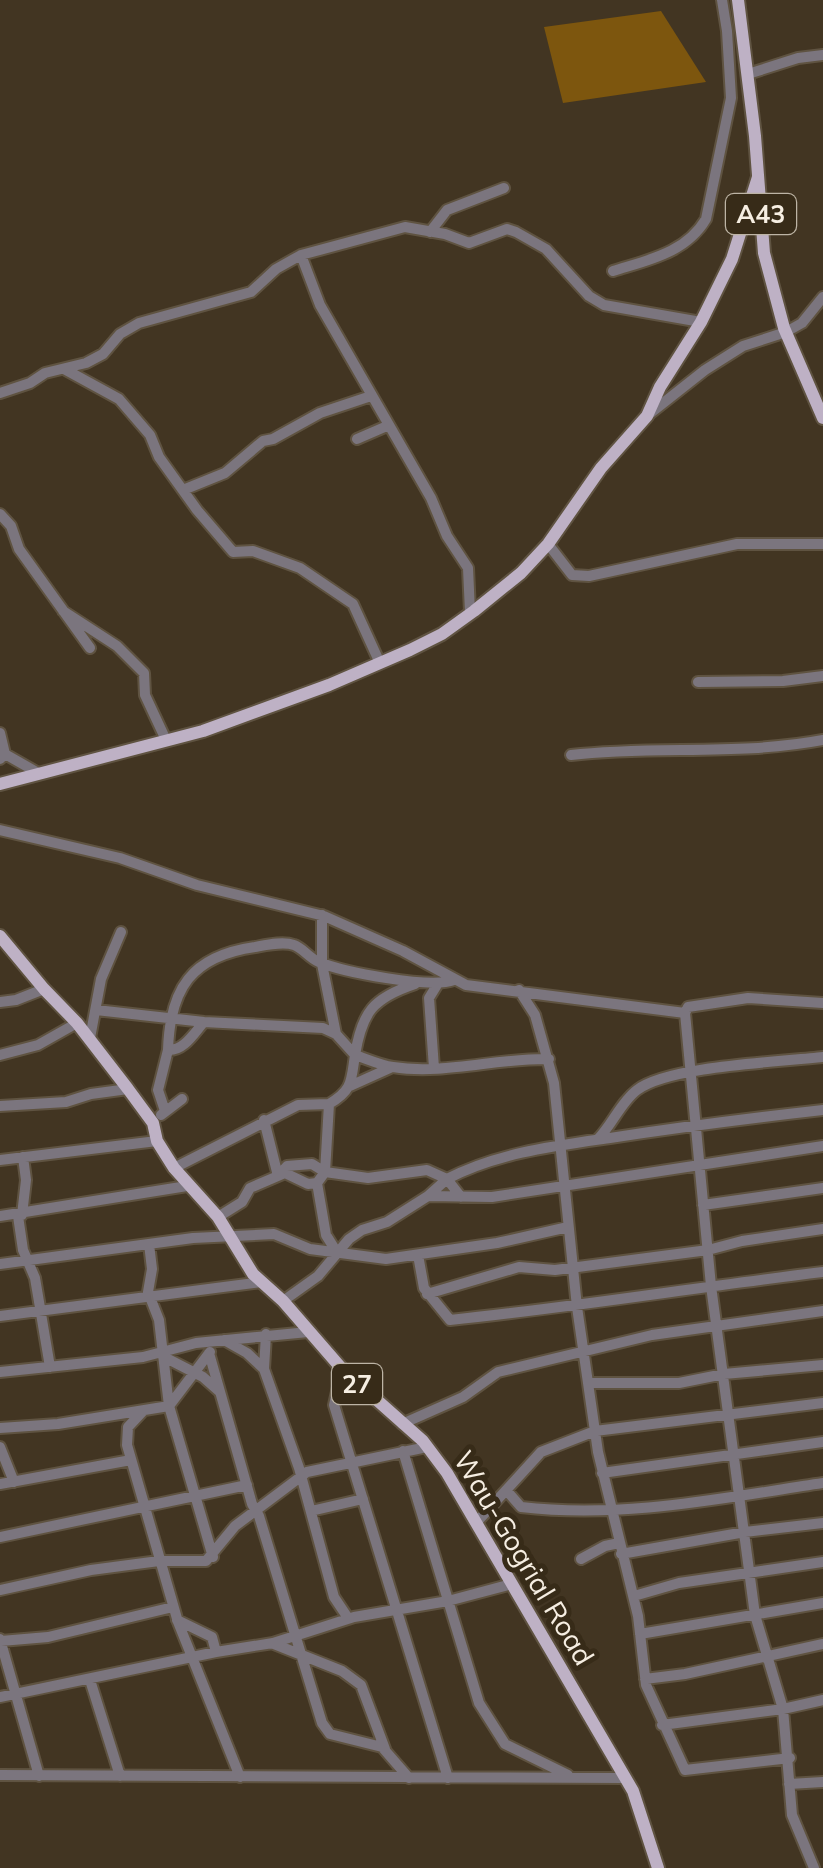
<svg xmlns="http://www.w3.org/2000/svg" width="823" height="1868" viewBox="0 0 823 1868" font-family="Mulish,sans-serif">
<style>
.forest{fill:#7d560e}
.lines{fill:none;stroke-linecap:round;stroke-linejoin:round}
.minor-casing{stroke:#5f5341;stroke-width:14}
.major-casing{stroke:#5f5341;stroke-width:16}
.minor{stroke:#7b757e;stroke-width:10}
.major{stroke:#beb1c5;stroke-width:12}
.labels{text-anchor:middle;stroke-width:10;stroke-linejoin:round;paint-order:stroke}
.shield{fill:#372b18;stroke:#bdb4a5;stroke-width:2.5}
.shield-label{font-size:25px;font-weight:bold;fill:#f6eee2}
.street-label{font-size:28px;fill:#f6eee2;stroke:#372b18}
</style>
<rect width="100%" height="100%" fill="#423522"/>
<path class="forest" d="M661,11L706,82L563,103L544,27Z"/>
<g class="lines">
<defs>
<path id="minor" d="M748,74L798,58L823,55
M430,232L447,210L504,188
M301,255L320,305L431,498L447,536L468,568L470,612
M613,271C648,260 686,253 706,219L731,98L727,31L722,0
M66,370L119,399L150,435L159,457L197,510L233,552L253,551L300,568L353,604L379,661
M0,393L30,383L45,373L86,363L103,354L120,334L139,323L251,292L276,269L301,255L405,227L445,234L469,243L507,229L516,232L546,249L589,296L604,305L701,322
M648,415L705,370L743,346L786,332L802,323L823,297
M357,439L387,426
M183,490L225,473L263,441L273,439L320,413L371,396
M0,514L11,526L19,549L90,648
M548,544L572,575L589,576L737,544H823
M63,611L117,646L144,673L145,695L166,740
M698,682L783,681L823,676
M0,733L5,754L0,759
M5,754L40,774
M571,755C655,745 739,756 823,740
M0,830L120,858L197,885L324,916L403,951L466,985L685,1013L688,1007L748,998L823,1003
M415,984C373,998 362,1012 355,1055C367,1059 380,1065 393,1067C443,1075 497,1058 549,1059
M519,990L535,1015L554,1083L577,1307L598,1452L638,1616L646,1685L685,1770L790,1758
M0,1002L16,1000L44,989
M96,1010L204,1022L323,1028L336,1034L322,964V915
M685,1013L711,1286L755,1615L783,1709L792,1815L814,1868
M90,1038L101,979L121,932
M168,1050C170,989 191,956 255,947C266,945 283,941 294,945C303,948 309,958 319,962C343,972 430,989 454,980
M0,1055L38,1045L77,1023
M434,1068L429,998L437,985
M350,1086L390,1068
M0,1106L66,1102L91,1094L128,1089
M165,1111L158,1090L168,1050C184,1051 194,1033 204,1022
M161,1115L182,1099
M264,1120L278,1176L287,1166L312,1164L325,1172L368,1178L427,1170L447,1179C497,1153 554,1146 610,1138C681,1127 752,1118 823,1110
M598,1139C612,1125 621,1102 637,1090C668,1066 780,1062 823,1057
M0,1160L157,1141
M174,1168L298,1105L329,1104
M428,1196L447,1179L461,1197
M703,1205L823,1188
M22,1215L26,1180L23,1157
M0,1216L187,1186
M18,1216L23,1250L35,1278L50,1367
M218,1217L242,1202L250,1188L285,1173L308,1184L317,1183
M149,1244L152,1269L148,1292L159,1320L169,1406L213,1557
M336,1251L326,1235L317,1183L325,1172L329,1104C353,1090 351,1081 355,1055L336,1034
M418,1255L424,1288L450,1320C575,1307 698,1287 823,1272
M0,1264L193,1238L274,1234L310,1249L386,1259L497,1243L568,1227
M427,1294L519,1267L555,1270L708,1250L742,1241L823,1229
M283,1301L318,1276L349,1239L362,1230L387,1222L428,1196L492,1197L823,1146
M0,1316L262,1282
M266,1334L264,1369L299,1468L334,1597L348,1618
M224,1340L247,1353L263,1368
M209,1353L252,1504L259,1516L322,1723L330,1734L382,1747L409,1778
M166,1358L203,1377L220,1392
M342,1369L334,1405L448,1778
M0,1372L143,1357L196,1343L308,1332
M589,1383H679L724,1374L823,1365
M144,1410L128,1427L127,1445L178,1622L240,1777
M402,1424L463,1397L498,1372L652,1335L823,1311
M0,1428L58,1424L169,1406L210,1352
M0,1447L14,1482
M403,1451L479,1703L505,1744L568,1775
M602,1473L823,1442
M0,1484L131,1460
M507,1491L521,1507C623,1519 722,1498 823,1483
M311,1511L363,1499
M476,1523L541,1452L595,1431L823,1403
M0,1537L247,1485
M621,1554L745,1532L823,1523
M581,1559L605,1546L619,1543
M0,1590L91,1570L159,1561H206L235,1526L307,1472L427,1447
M634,1596L679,1583L823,1562
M177,1620L212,1637L216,1652L273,1643L354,1617L448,1601L512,1584
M640,1634L823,1603
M0,1639L39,1776
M1,1641L48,1637L173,1607
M274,1644L342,1671L361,1685L385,1749
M645,1679L685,1674L823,1644
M90,1680L120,1776
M0,1697L216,1652
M662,1725L783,1709L823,1700
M0,1775L625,1778
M789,1784L823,1782"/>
<path id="major" d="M738,0L755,136L764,253L784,328L823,418
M0,784L203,731L329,685L410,650L442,634L474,611L521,573L548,544L601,468L647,416L660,387L701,322L732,259L758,177
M0,936L44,989L77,1023L128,1089L153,1123L157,1141L174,1168L218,1217L253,1274L283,1301L342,1369L423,1441L447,1473L633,1791L658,1868"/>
</defs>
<use href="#minor" class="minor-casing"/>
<use href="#major" class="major-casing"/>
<use href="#minor" class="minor"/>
<use href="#major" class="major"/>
</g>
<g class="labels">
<g class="shield">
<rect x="726" y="194" width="70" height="40" rx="8"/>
<rect x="332" y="1364" width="50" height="40" rx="8"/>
</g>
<g class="shield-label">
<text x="761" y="223">A43</text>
<text x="357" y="1393">27</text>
</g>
<g class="street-label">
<text transform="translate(524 1558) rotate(59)" y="10">Wau-Gogrial Road</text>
</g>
</g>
</svg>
